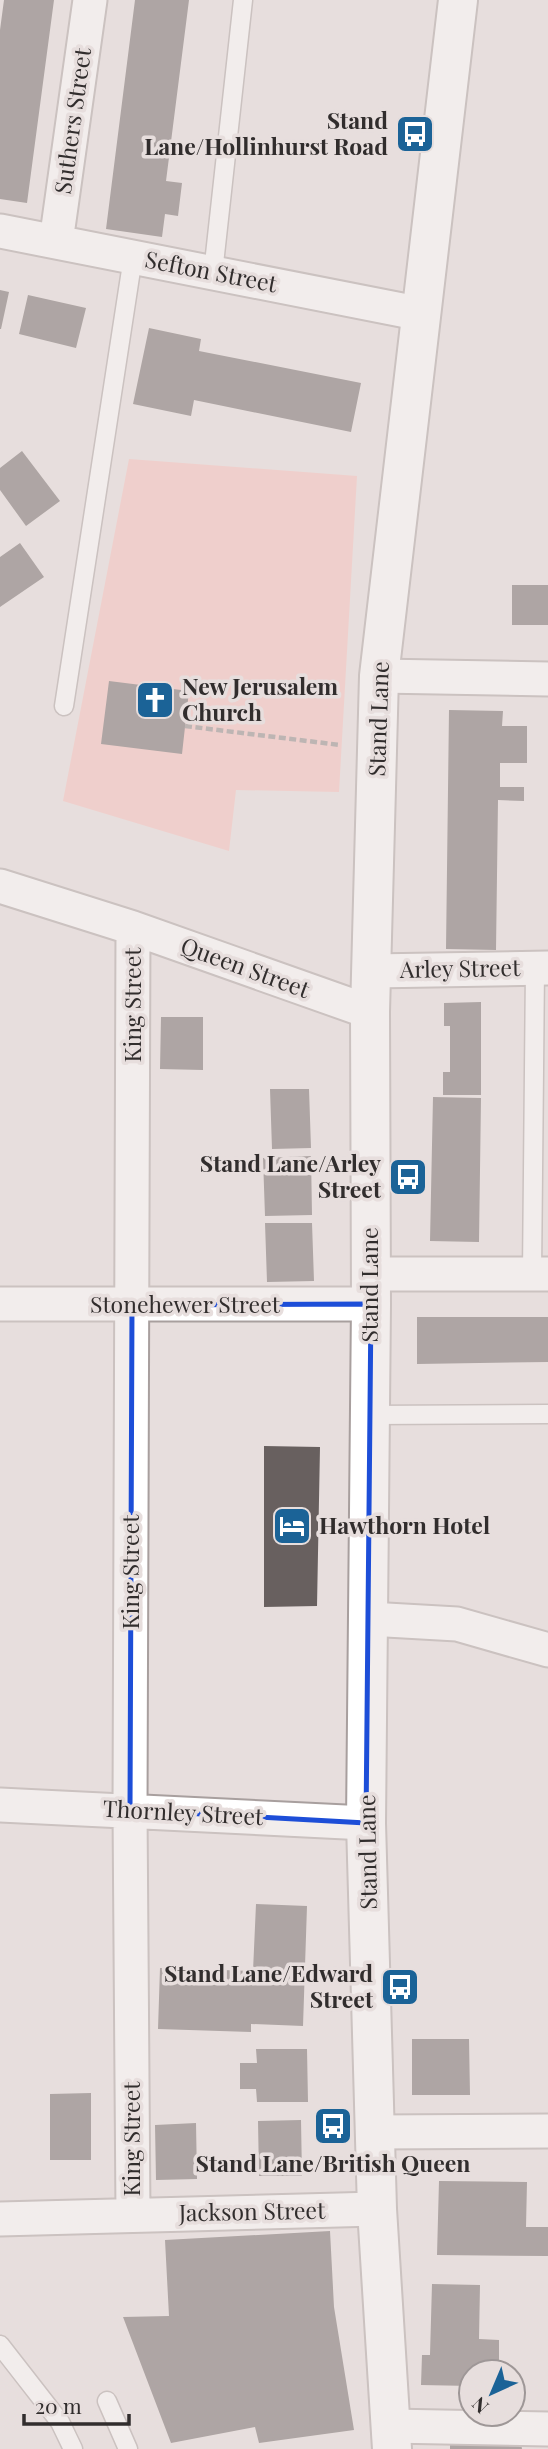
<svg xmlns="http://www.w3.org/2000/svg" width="548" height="2449" viewBox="0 0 548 2449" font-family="'Playfair Display',serif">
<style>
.green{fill:#f9bdb8}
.building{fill:#68605f}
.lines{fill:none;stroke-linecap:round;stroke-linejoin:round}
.service-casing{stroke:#a89f9e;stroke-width:21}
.minor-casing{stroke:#a89f9e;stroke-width:37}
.tertiary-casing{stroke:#a89f9e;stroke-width:42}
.path{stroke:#898382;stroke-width:4.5;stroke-dasharray:7 3.5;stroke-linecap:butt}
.service{stroke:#fff;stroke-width:18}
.minor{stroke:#fff;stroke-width:33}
.tertiary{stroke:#fff;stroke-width:38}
.marked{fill:none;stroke:#1d4ed8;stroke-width:5;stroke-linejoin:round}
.labels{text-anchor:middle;stroke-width:7;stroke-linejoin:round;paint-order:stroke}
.street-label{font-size:23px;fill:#312d2d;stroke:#e7dedd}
.poi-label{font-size:23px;font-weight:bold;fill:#312d2d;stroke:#e7dedd;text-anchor:end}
</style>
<rect width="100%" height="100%" fill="#e7dedd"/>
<path class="green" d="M129,459L357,476L339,792L236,790L229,851L63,801Z"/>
<path class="building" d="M4,0H54L27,203L0,199V30Z
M135,0H189L166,181L182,183L178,216L165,214L162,237L106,229Z
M0,290L9,292L1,329H0Z
M28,295L86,308L76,348L19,334Z
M149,328L201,339L199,351L361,383L351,432L194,400L191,416L133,404Z
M22,451L60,501L26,526L0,490V468Z
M20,543L44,577L0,607V557Z
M512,585H548V625H512Z
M109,681L189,691L182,754L101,744Z
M449,710L503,711L502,726H527V763H500V787H524V801L498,800L496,950L446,949Z
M481,1002V1095H443V1072H450V1026H444V1003Z
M161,1017H203V1070L160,1069Z
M270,1089H309L311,1148L272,1149Z
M433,1097L481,1098L479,1242L430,1241Z
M311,1156L312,1215L265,1216L263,1158Z
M265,1223H312L314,1281L267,1282Z
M417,1317H548V1362L417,1364Z
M264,1446L320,1447L317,1606L264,1607Z
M256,1904L307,1906L303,2026L251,2024V2032L158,2029L160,1968L253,1971Z
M412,2039H469L470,2095H412Z
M256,2049H307L308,2102H257L256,2089H240V2063H257Z
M91,2093V2160H50V2094Z
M301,2120L302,2176H259L258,2121Z
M196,2123L197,2179L156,2180L155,2125Z
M439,2181L527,2182L526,2227H548V2256L437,2255Z
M330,2231L334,2307L354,2430L259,2443L255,2427L171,2443L123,2317L169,2316L165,2240Z
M432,2284L480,2285L479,2339L499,2340V2372H471V2386L421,2385L422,2355H430Z
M521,2443L522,2449H450V2444Z"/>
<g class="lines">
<defs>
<path id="service" d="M213,273L243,0
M64,706L133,257
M532,1274L535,968
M370,1415L548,1414
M0,2345L60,2422L73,2449
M107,2401L128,2449"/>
<path id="minor" d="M0,231L422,314
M56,242L90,0
M379,676L548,679
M0,886L133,928L370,1012
M372,971L548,968
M370,1274H548
M0,1304H371
M369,1619L457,1624L548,1650
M0,1805L366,1823
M375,2132L548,2131
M133,2215L130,1810L133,928
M0,2219L377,2209
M389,2426L548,2429"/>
<path id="tertiary" d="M392,2449L377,2209L366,1823L371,1304L370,1012L379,676L458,0"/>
</defs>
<use href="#service" class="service-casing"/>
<use href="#minor" class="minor-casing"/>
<use href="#tertiary" class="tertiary-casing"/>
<path class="path" d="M185,726L340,745"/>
<use href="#service" class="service"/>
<use href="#minor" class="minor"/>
<use href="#tertiary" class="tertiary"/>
</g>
<path d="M0 0H548V2449H0ZM371,1304L366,1823L130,1810L132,1305Z" fill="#e7dedd" fill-opacity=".55" fill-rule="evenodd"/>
<path class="marked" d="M371,1304L366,1823L130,1810L132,1305Z"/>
<defs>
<symbol id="bus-square" viewBox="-11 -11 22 22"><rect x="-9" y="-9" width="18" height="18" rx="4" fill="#1b6397" stroke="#e7dedd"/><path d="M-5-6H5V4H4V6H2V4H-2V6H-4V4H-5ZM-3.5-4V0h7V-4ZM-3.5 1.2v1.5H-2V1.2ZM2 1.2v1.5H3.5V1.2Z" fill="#fff"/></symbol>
<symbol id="church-square" viewBox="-11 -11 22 22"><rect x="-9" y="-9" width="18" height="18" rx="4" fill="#1b6397" stroke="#e7dedd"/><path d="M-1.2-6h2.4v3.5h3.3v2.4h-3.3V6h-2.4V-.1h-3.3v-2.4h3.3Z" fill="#fff"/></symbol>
<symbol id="hotel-square" viewBox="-11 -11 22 22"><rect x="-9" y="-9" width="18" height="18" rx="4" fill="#1b6397" stroke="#e7dedd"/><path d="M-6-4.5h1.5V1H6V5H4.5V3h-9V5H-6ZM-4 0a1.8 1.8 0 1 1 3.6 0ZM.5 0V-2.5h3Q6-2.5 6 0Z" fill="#fff"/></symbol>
</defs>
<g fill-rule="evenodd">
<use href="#bus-square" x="393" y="112" width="44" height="44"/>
<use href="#church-square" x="133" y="678" width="44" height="44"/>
<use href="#bus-square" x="386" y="1155" width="44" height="44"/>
<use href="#hotel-square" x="270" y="1504" width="44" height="44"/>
<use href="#bus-square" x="378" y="1965" width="44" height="44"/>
<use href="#bus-square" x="311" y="2104" width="44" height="44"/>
</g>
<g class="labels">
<g class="street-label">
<text transform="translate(73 121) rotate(-82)" y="8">Suthers Street</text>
<text transform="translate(211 272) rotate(11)" y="8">Sefton Street</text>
<text transform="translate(379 719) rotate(-88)" y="8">Stand Lane</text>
<text transform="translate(245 968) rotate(20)" y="8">Queen Street</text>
<text transform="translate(460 969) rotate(-1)" y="8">Arley Street</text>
<text transform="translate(133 1005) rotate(-90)" y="8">King Street</text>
<text transform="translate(370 1285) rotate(-90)" y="8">Stand Lane</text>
<text x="185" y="1313">Stonehewer Street</text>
<text transform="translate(131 1572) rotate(-90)" y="8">King Street</text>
<text transform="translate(183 1813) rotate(3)" y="8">Thornley Street</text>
<text transform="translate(368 1852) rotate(-91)" y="8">Stand Lane</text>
<text transform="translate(132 2139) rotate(-90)" y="8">King Street</text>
<text transform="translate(252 2212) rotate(-1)" y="8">Jackson Street</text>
</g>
<g class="poi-label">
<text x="388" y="129">Stand<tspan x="388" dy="26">Lane/Hollinhurst Road</tspan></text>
<text x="182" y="695" text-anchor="start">New Jerusalem<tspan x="182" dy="26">Church</tspan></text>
<text x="381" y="1172">Stand Lane/Arley<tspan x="381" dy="26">Street</tspan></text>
<text x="319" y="1534" text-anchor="start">Hawthorn Hotel</text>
<text x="373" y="1982">Stand Lane/Edward<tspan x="373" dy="26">Street</tspan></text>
<text x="333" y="2172" text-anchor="middle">Stand Lane/British Queen</text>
</g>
</g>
<g transform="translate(492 2393) rotate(224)"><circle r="33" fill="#e7dedd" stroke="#9e9797" stroke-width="2"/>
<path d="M0-5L12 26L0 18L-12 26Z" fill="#1b6397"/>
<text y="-10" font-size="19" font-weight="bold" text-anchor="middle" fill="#312d2d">N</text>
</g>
<path d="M24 2414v10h105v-10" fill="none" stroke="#312d2d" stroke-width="3.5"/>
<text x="35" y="2414" font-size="21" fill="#312d2d" stroke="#e7dedd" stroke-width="5" paint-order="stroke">20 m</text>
</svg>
